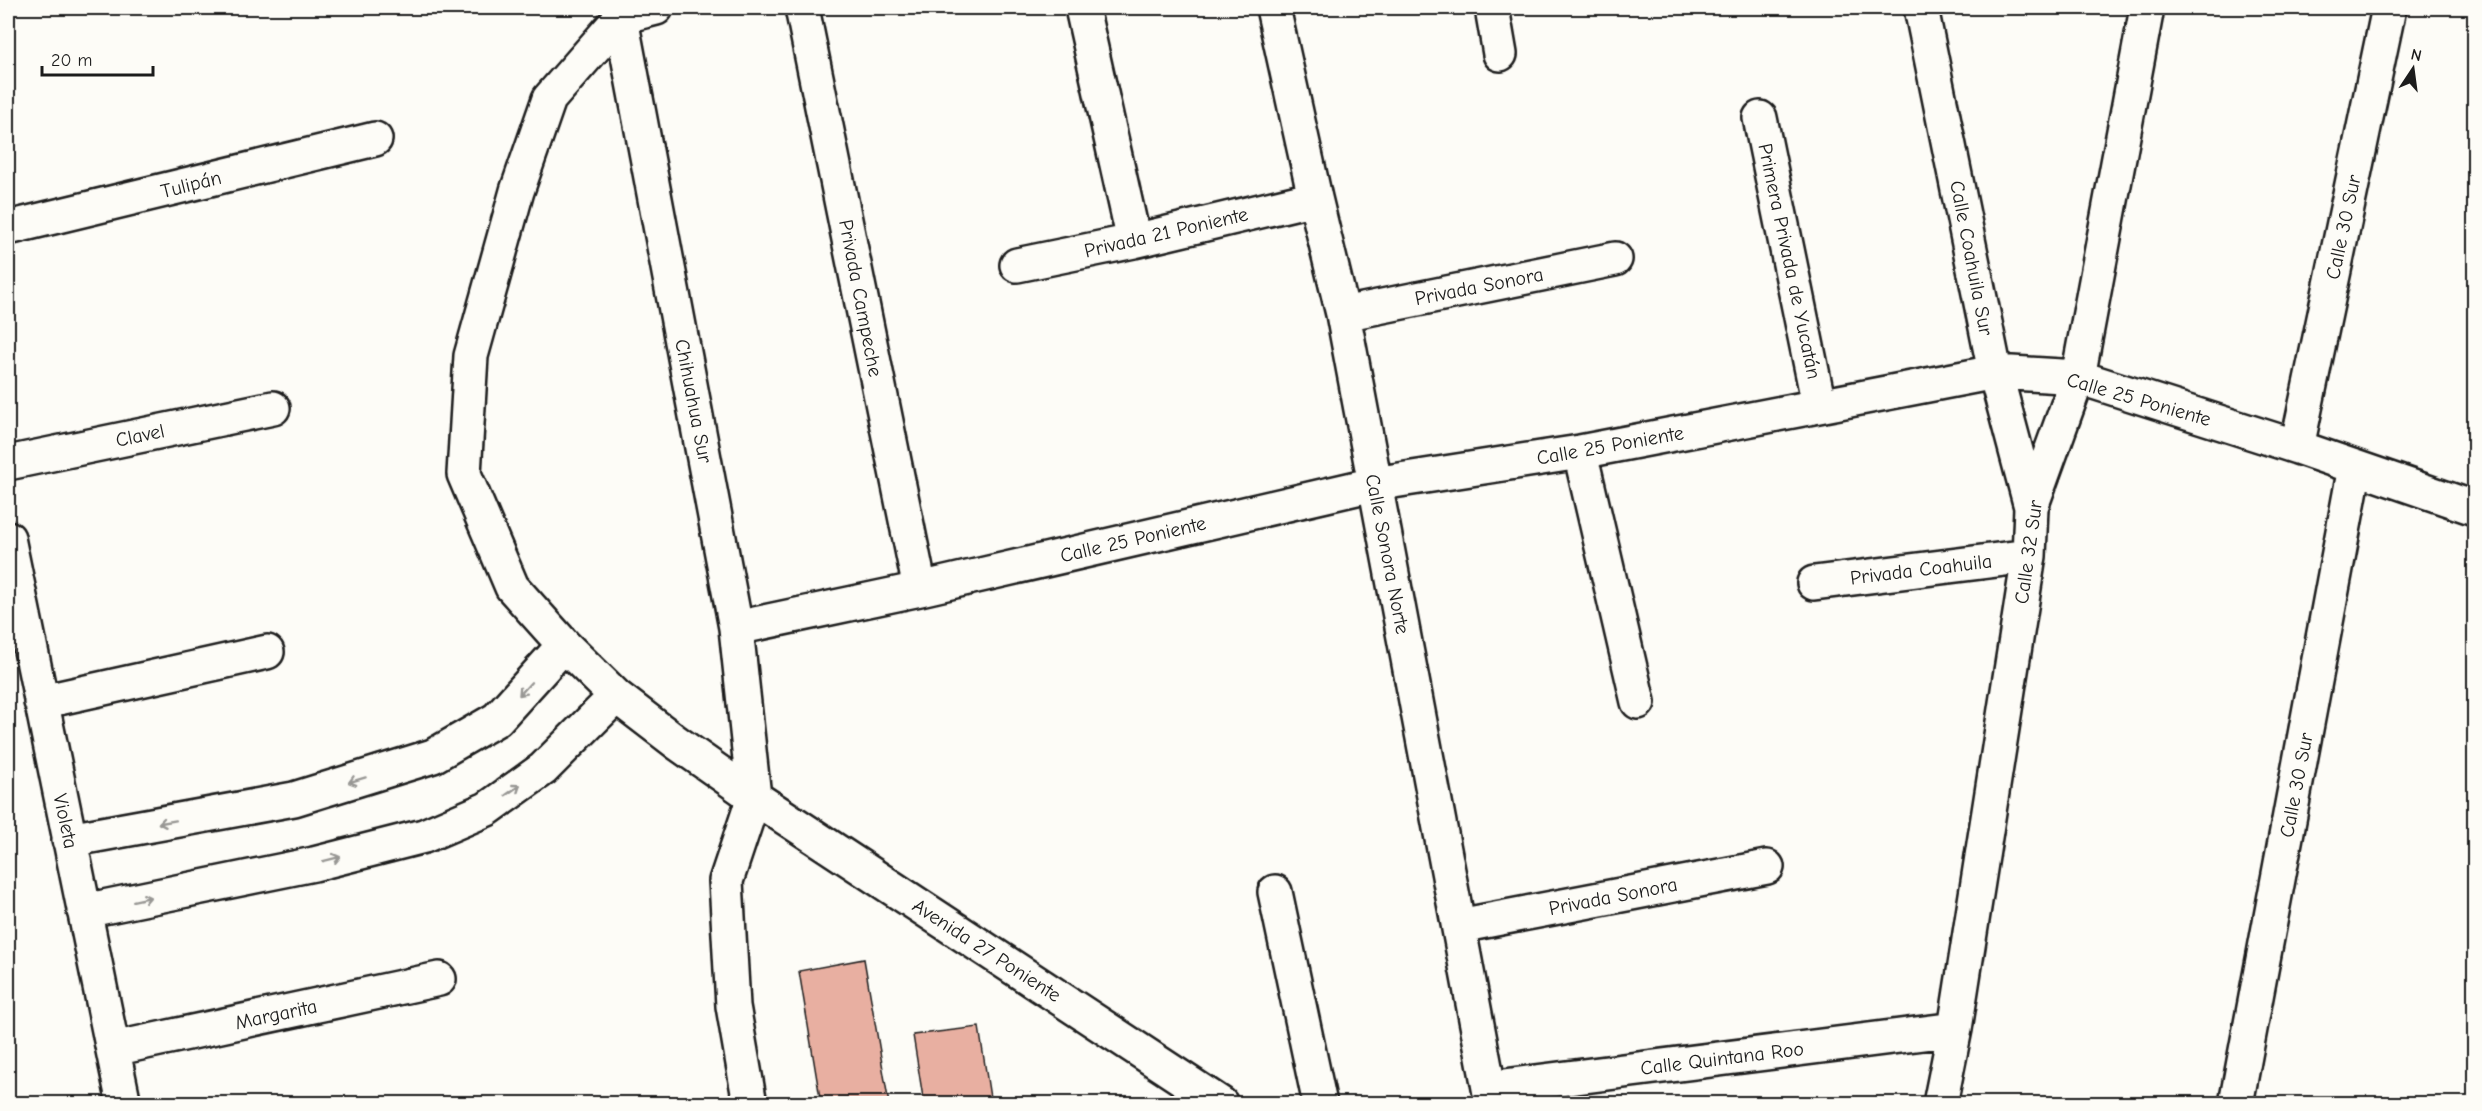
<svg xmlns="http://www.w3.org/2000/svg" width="2482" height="1111" viewBox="0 0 2482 1111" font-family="'Comic Neue',sans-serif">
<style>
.building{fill:#e8afa1;stroke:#1c1c1c;stroke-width:1.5}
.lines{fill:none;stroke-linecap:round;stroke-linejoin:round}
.minor-casing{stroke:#1c1c1c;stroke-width:38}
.minor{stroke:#fdfcf7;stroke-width:33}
.oneway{stroke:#989794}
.labels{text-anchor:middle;stroke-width:4.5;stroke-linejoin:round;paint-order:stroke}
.street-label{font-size:20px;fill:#1c1c1c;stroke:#fdfcf7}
</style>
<rect width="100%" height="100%" fill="#fdfcf7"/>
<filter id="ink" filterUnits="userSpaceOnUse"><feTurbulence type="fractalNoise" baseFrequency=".0167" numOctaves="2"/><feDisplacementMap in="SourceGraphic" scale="12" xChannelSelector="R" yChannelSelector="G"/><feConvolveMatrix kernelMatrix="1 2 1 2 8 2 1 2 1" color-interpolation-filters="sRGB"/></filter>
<g filter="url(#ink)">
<path class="building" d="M864,959L889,1104H821L799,971Z
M979,1027L991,1104H924L913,1035Z"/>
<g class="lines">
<defs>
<path id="minor" d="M619,8L736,628L754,797L726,881L733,1006L750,1104
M656,8L621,17L549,99L517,191L471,356L464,474L512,587L564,645L616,696L676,742L754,797L1221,1104
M802,8L920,589
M1082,8L1134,241
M1273,8L1315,198L1343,314L1492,1104
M1492,8L1500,54
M1921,8L1995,372L2031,507
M1760,118L1819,405
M8,228L375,139
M1017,265L1134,241L1315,198
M1343,314L1615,259
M2297,447L2389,8
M1580,452L1638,702
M8,463L273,408
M8,538L124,1104
M1814,583L2029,556
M736,628L920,589L1374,484L1580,452L1995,372L2078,377L2297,447L2474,508
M41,702L267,652
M69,840L294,799L433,756L497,719L564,645
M1275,892L1320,1104
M84,911L314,864L424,836L487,809L543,769L616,696
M1459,926L1767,867
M113,1049L439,979
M1489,1088L1955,1029
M1940,1104L1955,1029L2029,556L2031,507L2078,377L2147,8
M2236,1104L2355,467"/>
</defs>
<use href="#minor" class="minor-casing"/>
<use href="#minor" class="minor"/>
</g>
<defs><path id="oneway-shaft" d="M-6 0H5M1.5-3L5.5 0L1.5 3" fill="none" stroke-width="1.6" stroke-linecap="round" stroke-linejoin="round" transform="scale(1.5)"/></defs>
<g class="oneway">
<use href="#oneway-shaft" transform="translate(525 689) rotate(132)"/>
<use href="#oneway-shaft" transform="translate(357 780) rotate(163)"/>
<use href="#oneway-shaft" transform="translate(513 790) rotate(-35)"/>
<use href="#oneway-shaft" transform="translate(167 822) rotate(170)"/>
<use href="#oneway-shaft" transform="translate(332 859) rotate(-14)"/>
<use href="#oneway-shaft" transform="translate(142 899) rotate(-12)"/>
</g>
</g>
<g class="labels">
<g class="street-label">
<text transform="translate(191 184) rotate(-14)" y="7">Tulipán</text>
<text transform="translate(2343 227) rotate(-78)" y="7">Calle 30 Sur</text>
<text transform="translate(1166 232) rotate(-13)" y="7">Privada 21 Poniente</text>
<text transform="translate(1972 258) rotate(79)" y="7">Calle Coahuila Sur</text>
<text transform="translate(1790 261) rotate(78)" y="7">Primera Privada de Yucatán</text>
<text transform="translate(1479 286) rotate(-11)" y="7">Privada Sonora</text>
<text transform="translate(861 298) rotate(79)" y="7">Privada Campeche</text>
<text transform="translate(2139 399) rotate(16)" y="7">Calle 25 Poniente</text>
<text transform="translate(694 401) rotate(79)" y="7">Chihuahua Sur</text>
<text transform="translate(140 435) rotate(-12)" y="7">Clavel</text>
<text transform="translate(1610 445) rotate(-10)" y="7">Calle 25 Poniente</text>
<text transform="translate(1133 539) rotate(-13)" y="7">Calle 25 Poniente</text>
<text transform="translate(2028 552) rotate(-82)" y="7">Calle 32 Sur</text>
<text transform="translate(1388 554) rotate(79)" y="7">Calle Sonora Norte</text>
<text transform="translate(1921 569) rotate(-7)" y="7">Privada Coahuila</text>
<text transform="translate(2296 785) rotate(-79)" y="7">Calle 30 Sur</text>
<text transform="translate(66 821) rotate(78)" y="7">Violeta</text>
<text transform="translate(1613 896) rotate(-11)" y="7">Privada Sonora</text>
<text transform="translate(987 950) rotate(33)" y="7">Avenida 27 Poniente</text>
<text transform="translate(276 1014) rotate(-12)" y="7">Margarita</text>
<text transform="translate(1722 1058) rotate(-7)" y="7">Calle Quintana Roo</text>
</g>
</g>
<rect width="2482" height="1111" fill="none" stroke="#fdfcf7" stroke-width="30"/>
<rect x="15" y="15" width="2452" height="1081" fill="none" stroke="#1c1c1c" stroke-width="2" filter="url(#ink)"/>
<g transform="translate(2413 69) rotate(13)" stroke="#fdfcf7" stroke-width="4.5" paint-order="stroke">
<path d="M0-4.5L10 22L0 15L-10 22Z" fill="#1c1c1c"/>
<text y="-9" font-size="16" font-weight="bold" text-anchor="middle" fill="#1c1c1c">N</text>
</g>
<path d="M42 66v9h111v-9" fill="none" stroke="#1c1c1c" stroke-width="3"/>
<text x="51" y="66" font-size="18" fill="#1c1c1c" stroke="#fdfcf7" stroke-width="4.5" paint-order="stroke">20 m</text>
</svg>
